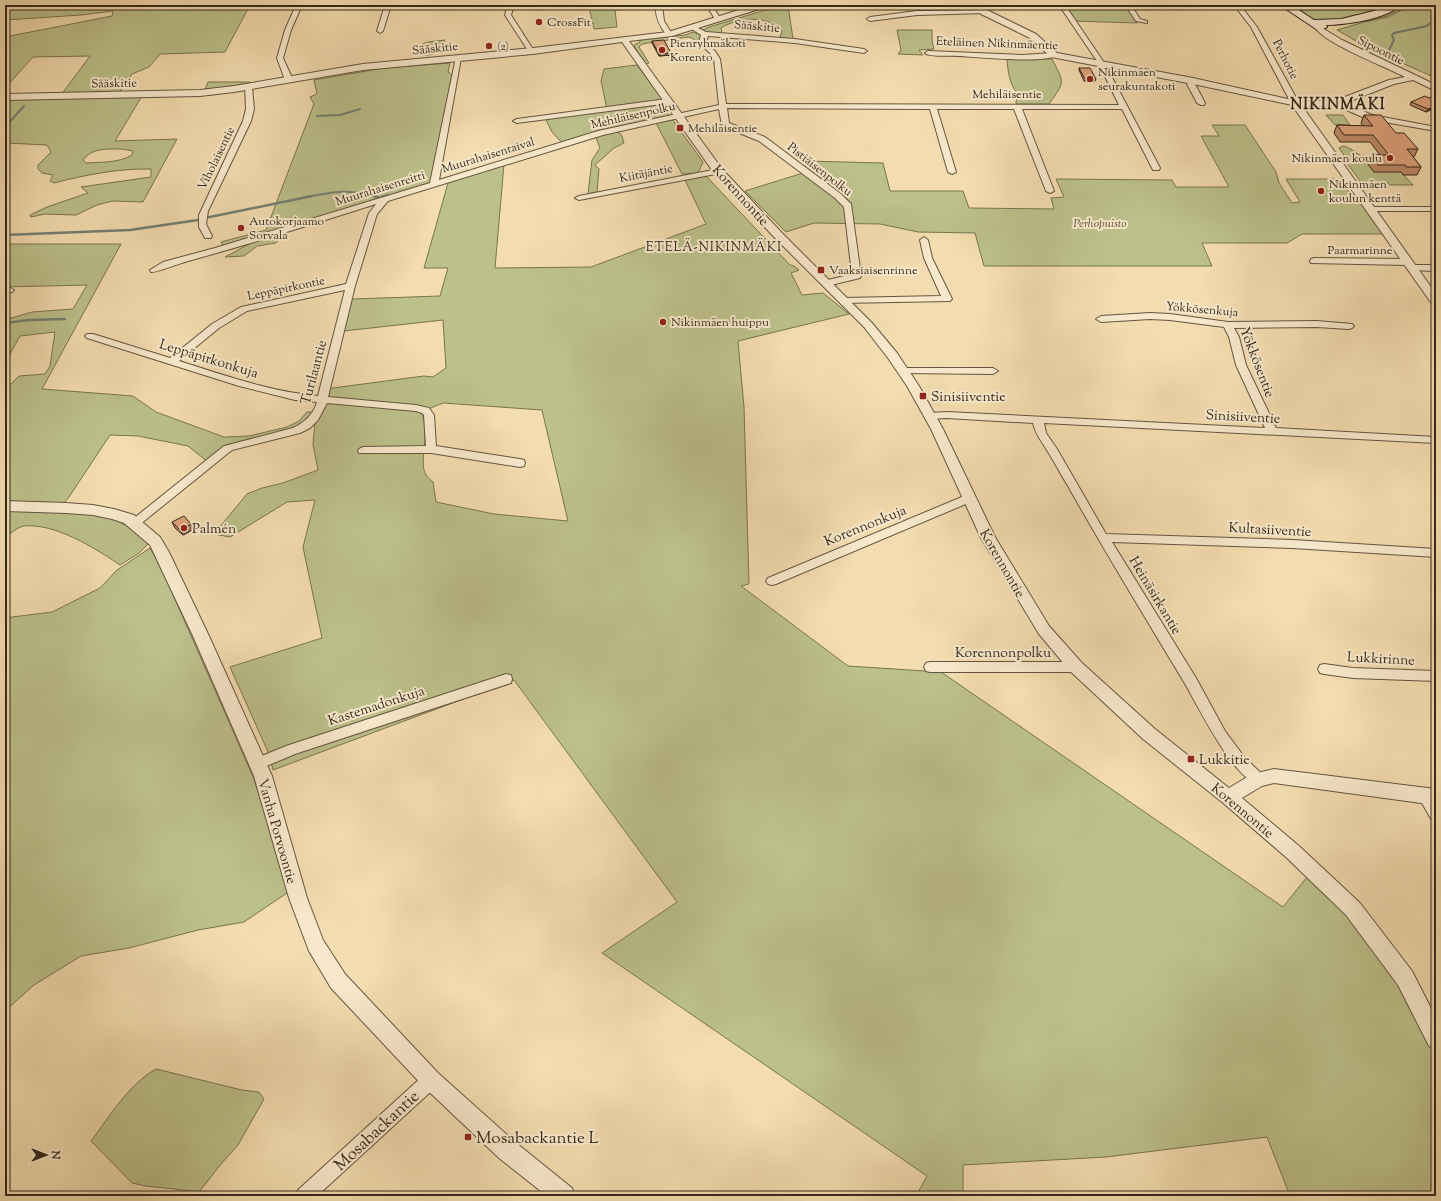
<svg xmlns="http://www.w3.org/2000/svg" width="1441" height="1201" viewBox="0 0 1441 1201" font-family="'Sorts Mill Goudy',serif">
<style>
.green{fill:#bcc08a;stroke:#787452;fill-rule:evenodd}
.lines{fill:none;stroke-linecap:round;stroke-linejoin:round}
.stream-far1{stroke:#728075;stroke-width:2}
.stream{stroke:#728075;stroke-width:2.5}
.minor-casing{stroke:#645540;stroke-width:2}
.tertiary-casing{stroke:#645540;stroke-width:2}
.secondary-casing{stroke:#34281b;stroke-width:2}
.minor{fill:#f7e8cb;fill-rule:evenodd}
.tertiary{fill:#f7e8cb;fill-rule:evenodd}
.secondary{fill:#f7e8cb;fill-rule:evenodd}
.wall{fill:#be8b6a;stroke:#34281b}
.shaded-wall{fill:#9b7156;stroke:#34281b}
.building{fill:#dda27b;stroke:#34281b}
.poi-dot{fill:#8f2418;stroke:#f7e8cb;stroke-width:1.5}
.labels{text-anchor:middle;stroke-width:4;stroke-linejoin:round;paint-order:stroke}
.far-poi-label{font-size:12px;fill:#34281b;stroke:#f7e8cb;text-anchor:start}
.far-street-label{font-size:12px;fill:#34281b;stroke:#f7e8cb}
.far-park-label{font-size:12px;font-style:italic;fill:#564e37;stroke:#f7e8cb}
.far-quarter-label{font-size:13px;letter-spacing:1px;fill:#34281b;stroke:#f7e8cb}
.street-label{font-size:14px;fill:#34281b;stroke:#f7e8cb}
.poi-label{font-size:14px;fill:#34281b;stroke:#f7e8cb;text-anchor:start}
.far-district-label{font-size:15px;font-weight:bold;letter-spacing:1px;fill:#34281b;stroke:#f7e8cb}
.near-street-label{font-size:17px;fill:#34281b;stroke:#f7e8cb}
.near-poi-label{font-size:17px;fill:#34281b;stroke:#f7e8cb;text-anchor:start}
</style>
<rect width="100%" height="100%" fill="#f3dcaf"/>
<filter id="stains"><feTurbulence type="fractalNoise" baseFrequency=".005" numOctaves="4"/><feColorMatrix values="0 0 0 0 .2 0 0 0 0 .09 0 0 0 0 .02 0 0 0 .5 -.17"/></filter>
<radialGradient id="worn" r=".72"><stop offset=".6" stop-color="#630" stop-opacity="0"/><stop offset="1" stop-color="#630" stop-opacity=".3"/></radialGradient>
<path class="green" d="M5,5H250L225,52L160,54L149,67L132,74L119,93L61,95L90,56L33,57L5,88V37L112,16L113,11L81,15L5,20Z
M537,5H659L658,8L615,10L617,27L594,29L589,7L537,10Z
M782,5H788L793,39L780,38L782,31C769,15 738,17 721,28L722,34L709,33L703,30L709,27Z
M1072,5H1127L1135,17L1137,23L1072,21L1063,7H1073Z
M1294,5H1390C1376,14 1331,25 1314,19C1307,17 1301,9 1294,5Z
M1402,5H1405L1404,8L1387,16L1365,22L1388,17L1408,7V5H1436V78L1370,49L1337,30L1364,22H1362C1375,14 1392,16 1402,5Z
M897,30H932V41L934,49L919,50L923,55L898,54L901,50Z
M693,32L704,36L702,43L699,44L692,38L688,37L642,44L639,47L649,63L646,64L635,48L634,45L640,42V40L685,35Z
M445,40C439,49 434,58 422,54L421,48L417,46L428,42Z
M1010,58L1052,59C1065,84 1065,81 1049,104H1016L1017,93C1009,83 1008,71 1007,59Z
M450,63L448,72L452,75L431,183L278,231L282,236L276,243L257,246L244,256L225,257L249,244L239,243L224,247L221,242L266,230L314,104L310,97L317,94L314,80L384,68Z
M637,65L662,99L659,101L703,162L698,173L682,174L655,121L617,130L622,136L624,143L614,148L595,165L599,169L597,192L588,194L592,160L600,148L595,135L563,144L552,132L545,118L607,109L601,81L604,69Z
M208,82H250L247,86L205,90Z
M142,96L115,141L177,139L143,202L113,201L97,205L76,215L45,214L31,217L30,215L47,207L88,193L81,187L151,177V169C121,168 84,175 54,183L50,181L53,175L42,173L38,169V165L51,152L47,145L5,143V99ZM108,149H122L133,151L132,155C119,163 101,162 86,163L83,160C90,151 97,150 108,149Z
M1326,115H1343L1350,125H1335Z
M1212,125H1245L1276,172L1279,183L1292,203L1300,202L1286,179H1340L1356,203H1366L1386,234H1302L1287,243H1202L1212,266H984L975,233L918,232L880,224L814,223L786,232L745,191L803,173L806,161L883,163L890,191H963L969,208L1054,209L1051,198L1064,197L1056,179L1172,180L1176,187H1229L1201,136H1219Z
M1343,146C1356,148 1357,161 1374,154L1382,163L1401,172L1413,185H1390L1388,183L1385,182L1386,185H1363L1342,156L1344,155L1339,148Z
M504,164L495,268L591,267L706,224L685,180L706,176L790,265L794,266L799,270L791,273L802,295L823,293L849,314L738,341L744,407L749,584L741,586L848,666L941,672L1283,907L1307,877L1359,927L1393,975L1431,1041L1436,1054V1196H1290L1267,1137L1106,1157L963,1165V1196H916L927,1176L602,953L677,902L514,680L273,770L269,754L230,667L322,638L303,547L315,500L287,502L230,537L214,534L247,494L262,488L283,483L318,470L313,444L315,423L302,432L277,439L245,444H237L208,462L188,446L138,436L110,435L69,497L64,503L5,501V390L19,376L45,374L50,366L55,332L20,336L5,363V320L32,312L73,309L87,285L5,287V244H121L42,389L133,396L156,412L224,437L249,436L287,427L299,421L307,412H318L325,389L424,376L433,377L446,368L443,320L344,331L352,299L440,296L448,268H424L448,183ZM443,403L542,410L568,521L494,514L436,502L433,482C431,480 428,478 426,475C418,463 431,430 421,412Z
M5,510L69,511L112,518L134,530L148,544L139,553L120,565C95,548 55,523 24,526C17,527 11,534 5,537Z
M150,548L160,565L254,779L290,891L244,922L198,930L129,948L81,956L34,985L5,1011V622L12,617L52,612L100,588L117,570Z
M156,1069L242,1090L259,1092L264,1099L238,1145L221,1164L199,1192L184,1190L188,1196H178L183,1190L146,1186L132,1183L91,1141C110,1116 128,1085 156,1069Z"/>
<g class="lines">
<path class="stream-far1" d="M1387,54L1394,40L1392,35L1394,33L1427,26L1436,18
M317,116L340,115L360,109
M5,127L24,106
M307,197C337,191 347,189 377,197
M382,197L388,195"/>
<path class="stream" d="M374,196L380,198L384,196
M205,218L312,196
M5,235L130,230L198,220
M5,323L28,320L65,319"/>
<defs>
<path id="minor" d="M296,5H302L291,30L283,58L293,80L289,82L285,80L277,58L285,30Z
M385,5H391L383,31L380,33L377,31Z
M508,5H514L511,15L534,51L533,52H529L505,15Z
M656,5H662L664,21L672,34L671,35H667C659,26 655,17 656,5Z
M706,5H712L720,18L719,19H715Z
M1059,5H1065L1105,64L1160,168L1159,170H1153L1152,168L1122,109H1022L1054,191L1050,193L1046,191L1014,109H937L956,172L952,174L948,172L930,109L727,108L729,123L765,137L841,194L851,204L861,276L860,278L827,286L822,283L824,281L852,274L844,207L835,198L759,141L722,126L719,109L603,135L388,201L377,214L355,286L328,397L416,405L429,408L434,415L436,446L520,459L524,460L525,463L524,466L520,467L431,453H359L358,451L359,449L363,447L426,446L424,415L422,413L416,411L327,403L318,420L310,428L300,433L232,450L138,526H130L128,523L224,446L293,428C305,422 313,415 317,402L295,400L239,386L87,338L85,336L87,334H93L170,358L212,324L241,307L346,284L369,213L376,204C313,224 251,244 188,261C181,263 155,273 151,272L150,270L163,262L215,248L430,183L456,57L461,58L439,180L598,131L719,105L714,59L710,53L699,43L701,35L690,28V26L692,25L706,32L795,39L864,49L867,51L864,53L795,43L708,36L706,43L715,51L720,59L726,104L1119,105L1099,64ZM345,290L318,396C270,392 224,375 179,361L219,328L247,311Z
M1125,5H1131L1140,19L1147,21V23L1136,21Z
M1234,5H1240L1257,27L1299,103L1298,105H1295L1291,103L1251,27Z
M984,10L986,11V13L917,15L870,21L867,19L870,17L917,11Z
M928,51L1022,55L1054,53L1057,55C1046,64 977,57 959,56C948,55 936,57 926,54L925,53Z
M1190,79H1196L1197,81L1195,84L1205,103L1204,105H1201L1197,103L1187,84Z
M245,85H248L252,87L254,109L251,121L208,211L206,224L212,236L211,238H205L199,227V215L243,121L246,109Z
M667,99L671,101L670,103L517,123L513,121L517,119Z
M1335,101H1341L1372,115L1436,127V131L1367,119L1335,105Z
M718,169H721V173L579,200L575,198L579,196Z
M1367,207H1436V211H1367L1366,209Z
M924,237L928,240L932,258L952,299L950,301L841,303L839,301L841,299L844,298L941,296L924,258L920,240Z
M1314,258L1407,259L1411,262L1407,265L1311,263L1310,261L1311,259Z
M1411,265H1436V271L1408,270L1407,268Z
M9,287L14,290L12,292L5,294V288Z
M1150,313L1170,314L1228,322L1317,321L1352,324L1354,326L1352,328L1349,329L1317,327L1234,328L1239,337L1246,365L1276,428L1436,437V443L1044,423L1046,433L1057,449L1106,534L1293,540L1436,549V557L1293,548L1112,542L1196,678L1225,731L1245,758L1263,775L1265,779L1263,783C1239,792 1195,700 1184,682C1145,617 1105,552 1068,486C1061,475 1055,463 1048,452C1042,441 1036,436 1033,423L947,418L930,419L925,416L930,413L947,412L1265,428L1236,365L1229,337L1224,327L1170,320L1150,319L1101,322L1096,319L1101,316Z
M904,368H993L998,371L993,374L901,373L899,371L901,369Z
M969,494L973,495L975,498L973,501L776,584L772,585L768,584L766,581L768,578Z
M930,662H1076L1080,663L1082,667L1080,671L1076,672H930L926,671L924,667L926,663Z
M1324,664L1353,668L1436,671V681L1353,678L1324,674L1320,673L1318,669L1320,665Z
M506,674L511,675L512,679L511,683L295,754L257,770L252,768L250,764L252,760L286,746Z
M1425,790C1438,795 1436,810 1436,821L1431,819L1418,796L1420,792Z
M431,1072L437,1074L439,1080L437,1086L317,1196H295L298,1190L425,1074Z"/>
<path id="tertiary" d="M755,5H767L766,7L672,36L629,41L722,169L782,233L872,323L897,353L919,386L943,429L995,537L1049,626L1082,663L1155,729L1229,788L1252,774L1274,769L1436,789V805L1274,783L1262,786L1242,798L1299,846L1360,903L1412,971L1436,1018V1049L1429,1046L1398,985L1346,915L1287,858L1222,802L1143,739L1070,671L1039,634L981,538L931,429L907,386L888,358L864,327L774,237L714,173L622,42L533,54L363,70L234,92L200,96L5,100V94L200,90L234,86L363,64L533,48L668,32Z
M974,5H982L987,10L1036,34L1057,53L1193,78L1288,99L1308,101L1337,100L1389,80L1405,77C1384,66 1328,45 1315,28L1319,26L1342,40L1436,85V91L1413,80L1394,84L1338,106H1302L1436,294V305L1432,304L1292,105L1193,84L1051,57L1030,38L981,14Z
M5,501L66,503L93,505L114,509L134,515L160,537L169,552L209,636L272,776L307,898L323,940L345,974L438,1073L515,1142L572,1188L575,1196H547L499,1158L424,1087L331,988L309,951L289,898L254,776L193,636L150,545L124,523L112,519L93,515L66,513L5,511Z"/>
<path id="secondary" d="M1280,5H1291L1314,20L1341,19L1374,11L1389,5H1400C1388,19 1344,25 1326,25L1327,27L1319,31Z"/>
</defs>
<use href="#minor" class="minor-casing"/>
<use href="#tertiary" class="tertiary-casing"/>
<use href="#secondary" class="secondary-casing"/>
<use href="#minor" class="minor"/>
<use href="#tertiary" class="tertiary"/>
<use href="#secondary" class="secondary"/>
</g>
<path class="wall" d="M652,41L671,55L659,56L652,43Z
M1079,68L1096,79L1095,81H1084L1079,70Z
M1429,98H1436V113L1430,110L1426,112L1410,105L1411,102Z
M1364,115L1396,133L1418,149L1414,157H1413L1421,167L1417,175H1403L1401,172H1374L1367,163L1371,155H1380L1370,142H1340L1334,133L1337,125L1363,126L1361,123Z
M172,522L191,524L194,529L183,535L175,528Z"/>
<path class="shaded-wall" d="M671,53V55L659,56V54Z
M1431,108L1430,110L1426,112L1428,109Z
M191,524L194,529L183,535L180,530Z"/>
<path class="building" d="M664,40L671,53L659,54L652,41Z
M1079,68H1090L1096,79H1085Z
M1425,96L1429,98L1433,96L1436,98V110L1431,108L1428,109L1411,102Z
M1364,115H1381L1396,133H1404L1418,149H1407L1421,167H1406L1405,165H1378L1371,155H1389L1373,135H1344L1337,125L1373,126Z
M184,516L191,524L180,530L172,522Z"/>
<g class="poi-dot">
<circle cx="539" cy="22" r="4"/>
<circle cx="489" cy="46" r="4"/>
<circle cx="662" cy="50" r="4"/>
<circle cx="1090" cy="79" r="4"/>
<rect x="676" y="124" width="8" height="8" rx="2"/>
<circle cx="1390" cy="158" r="4"/>
<circle cx="1321" cy="191" r="4"/>
<circle cx="241" cy="228" r="4"/>
<rect x="817" y="266" width="8" height="8" rx="2"/>
<circle cx="663" cy="322" r="4"/>
<rect x="919" y="392" width="8" height="8" rx="2"/>
<circle cx="184" cy="528" r="4"/>
<rect x="1187" y="755" width="8" height="8" rx="2"/>
<rect x="464" y="1133" width="8" height="8" rx="2"/>
</g>
<g class="labels">
<g class="far-poi-label">
<text x="547" y="26">CrossFit</text>
<text x="670" y="47">Pienryhmäkoti<tspan x="670" dy="14">Korento</tspan></text>
<text x="497" y="50">(2)</text>
<text x="1098" y="76">Nikinmäen<tspan x="1098" dy="14">seurakuntakoti</tspan></text>
<text x="688" y="132">Mehiläisentie</text>
<text x="1382" y="162" text-anchor="end">Nikinmäen koulu</text>
<text x="1329" y="188">Nikinmäen<tspan x="1329" dy="14">koulun kenttä</tspan></text>
<text x="249" y="225">Autokorjaamo<tspan x="249" dy="14">Sorvala</tspan></text>
<text x="829" y="274">Vaaksiaisenrinne</text>
<text x="671" y="326">Nikinmäen huippu</text>
</g>
<g class="far-street-label">
<text transform="translate(757 26) rotate(5)" y="4">Sääskitie</text>
<text transform="translate(997 43) rotate(2)" y="4">Eteläinen Nikinmäentie</text>
<text transform="translate(435 48) rotate(-6)" y="4">Sääskitie</text>
<text transform="translate(1381 50) rotate(26)" y="4">Sipoontie</text>
<text transform="translate(1286 59) rotate(63)" y="4">Perhotie</text>
<text transform="translate(114 83) rotate(-1)" y="4">Sääskitie</text>
<text x="1007" y="98">Mehiläisentie</text>
<text transform="translate(633 115) rotate(-13)" y="4">Mehiläisenpolku</text>
<text transform="translate(488 155) rotate(-17)" y="4">Muurahaisentaival</text>
<text transform="translate(216 158) rotate(-64)" y="4">Viholaisentie</text>
<text transform="translate(820 169) rotate(38)" y="4">Pistiäisenpolku</text>
<text transform="translate(646 173) rotate(-11)" y="4">Kiitäjäntie</text>
<text transform="translate(380 188) rotate(-17)" y="4">Muurahaisenreitti</text>
<text x="1360" y="254">Paarmarinne</text>
<text transform="translate(286 288) rotate(-12)" y="4">Leppäpirkontie</text>
<text transform="translate(1202 309) rotate(5)" y="4">Yökkösenkuja</text>
</g>
<g class="far-park-label">
<text x="1100" y="227">Perhopuisto</text>
</g>
<g class="far-quarter-label">
<text x="714" y="251">ETELÄ-NIKINMÄKI</text>
</g>
<g class="street-label">
<text transform="translate(741 195) rotate(48)" y="5">Korennontie</text>
<text transform="translate(209 358) rotate(17)" y="5">Leppäpirkonkuja</text>
<text transform="translate(1258 362) rotate(69)" y="5">Yökkösentie</text>
<text transform="translate(313 372) rotate(-75)" y="5">Turilaantie</text>
<text transform="translate(1243 416) rotate(3)" y="5">Sinisiiventie</text>
<text transform="translate(865 525) rotate(-22)" y="5">Korennonkuja</text>
<text transform="translate(1270 529) rotate(3)" y="5">Kultasiiventie</text>
<text transform="translate(1003 563) rotate(60)" y="5">Korennontie</text>
<text transform="translate(1156 595) rotate(59)" y="5">Heinäsirkantie</text>
<text x="1003" y="657">Korennonpolku</text>
<text transform="translate(1381 658) rotate(3)" y="5">Lukkirinne</text>
<text transform="translate(376 705) rotate(-18)" y="5">Kastemadonkuja</text>
<text transform="translate(1243 810) rotate(40)" y="5">Korennontie</text>
<text transform="translate(278 831) rotate(74)" y="5">Vanha Porvoontie</text>
</g>
<g class="poi-label">
<text x="931" y="401">Sinisiiventie</text>
<text x="192" y="533">Palmén</text>
<text x="1199" y="764">Lukkitie</text>
</g>
<g class="far-district-label">
<text x="1338" y="109">NIKINMÄKI</text>
</g>
<g class="near-street-label">
<text transform="translate(376 1130) rotate(-43)" y="6">Mosabackantie</text>
</g>
<g class="near-poi-label">
<text x="476" y="1143">Mosabackantie L</text>
</g>
</g>
<rect width="1441" height="1201" fill="none" stroke="#f3dcaf" stroke-width="20"/>
<rect x="6" y="6" width="1429" height="1189" fill="none" stroke="#34281b" stroke-width="2"/>
<rect x="10" y="10" width="1421" height="1181" fill="none" stroke="#34281b"/>
<g transform="translate(46 1155) rotate(90)" stroke="#f7e8cb" stroke-width="3" paint-order="stroke">
<path d="M0-3L7 15L0 10L-7 15Z" fill="#34281b"/>
<text y="-6" font-size="11" font-weight="bold" text-anchor="middle" fill="#34281b">N</text>
</g>
<rect width="100%" height="100%" filter="url(#stains)"/>
<rect width="100%" height="100%" fill="url(#worn)"/>
</svg>
